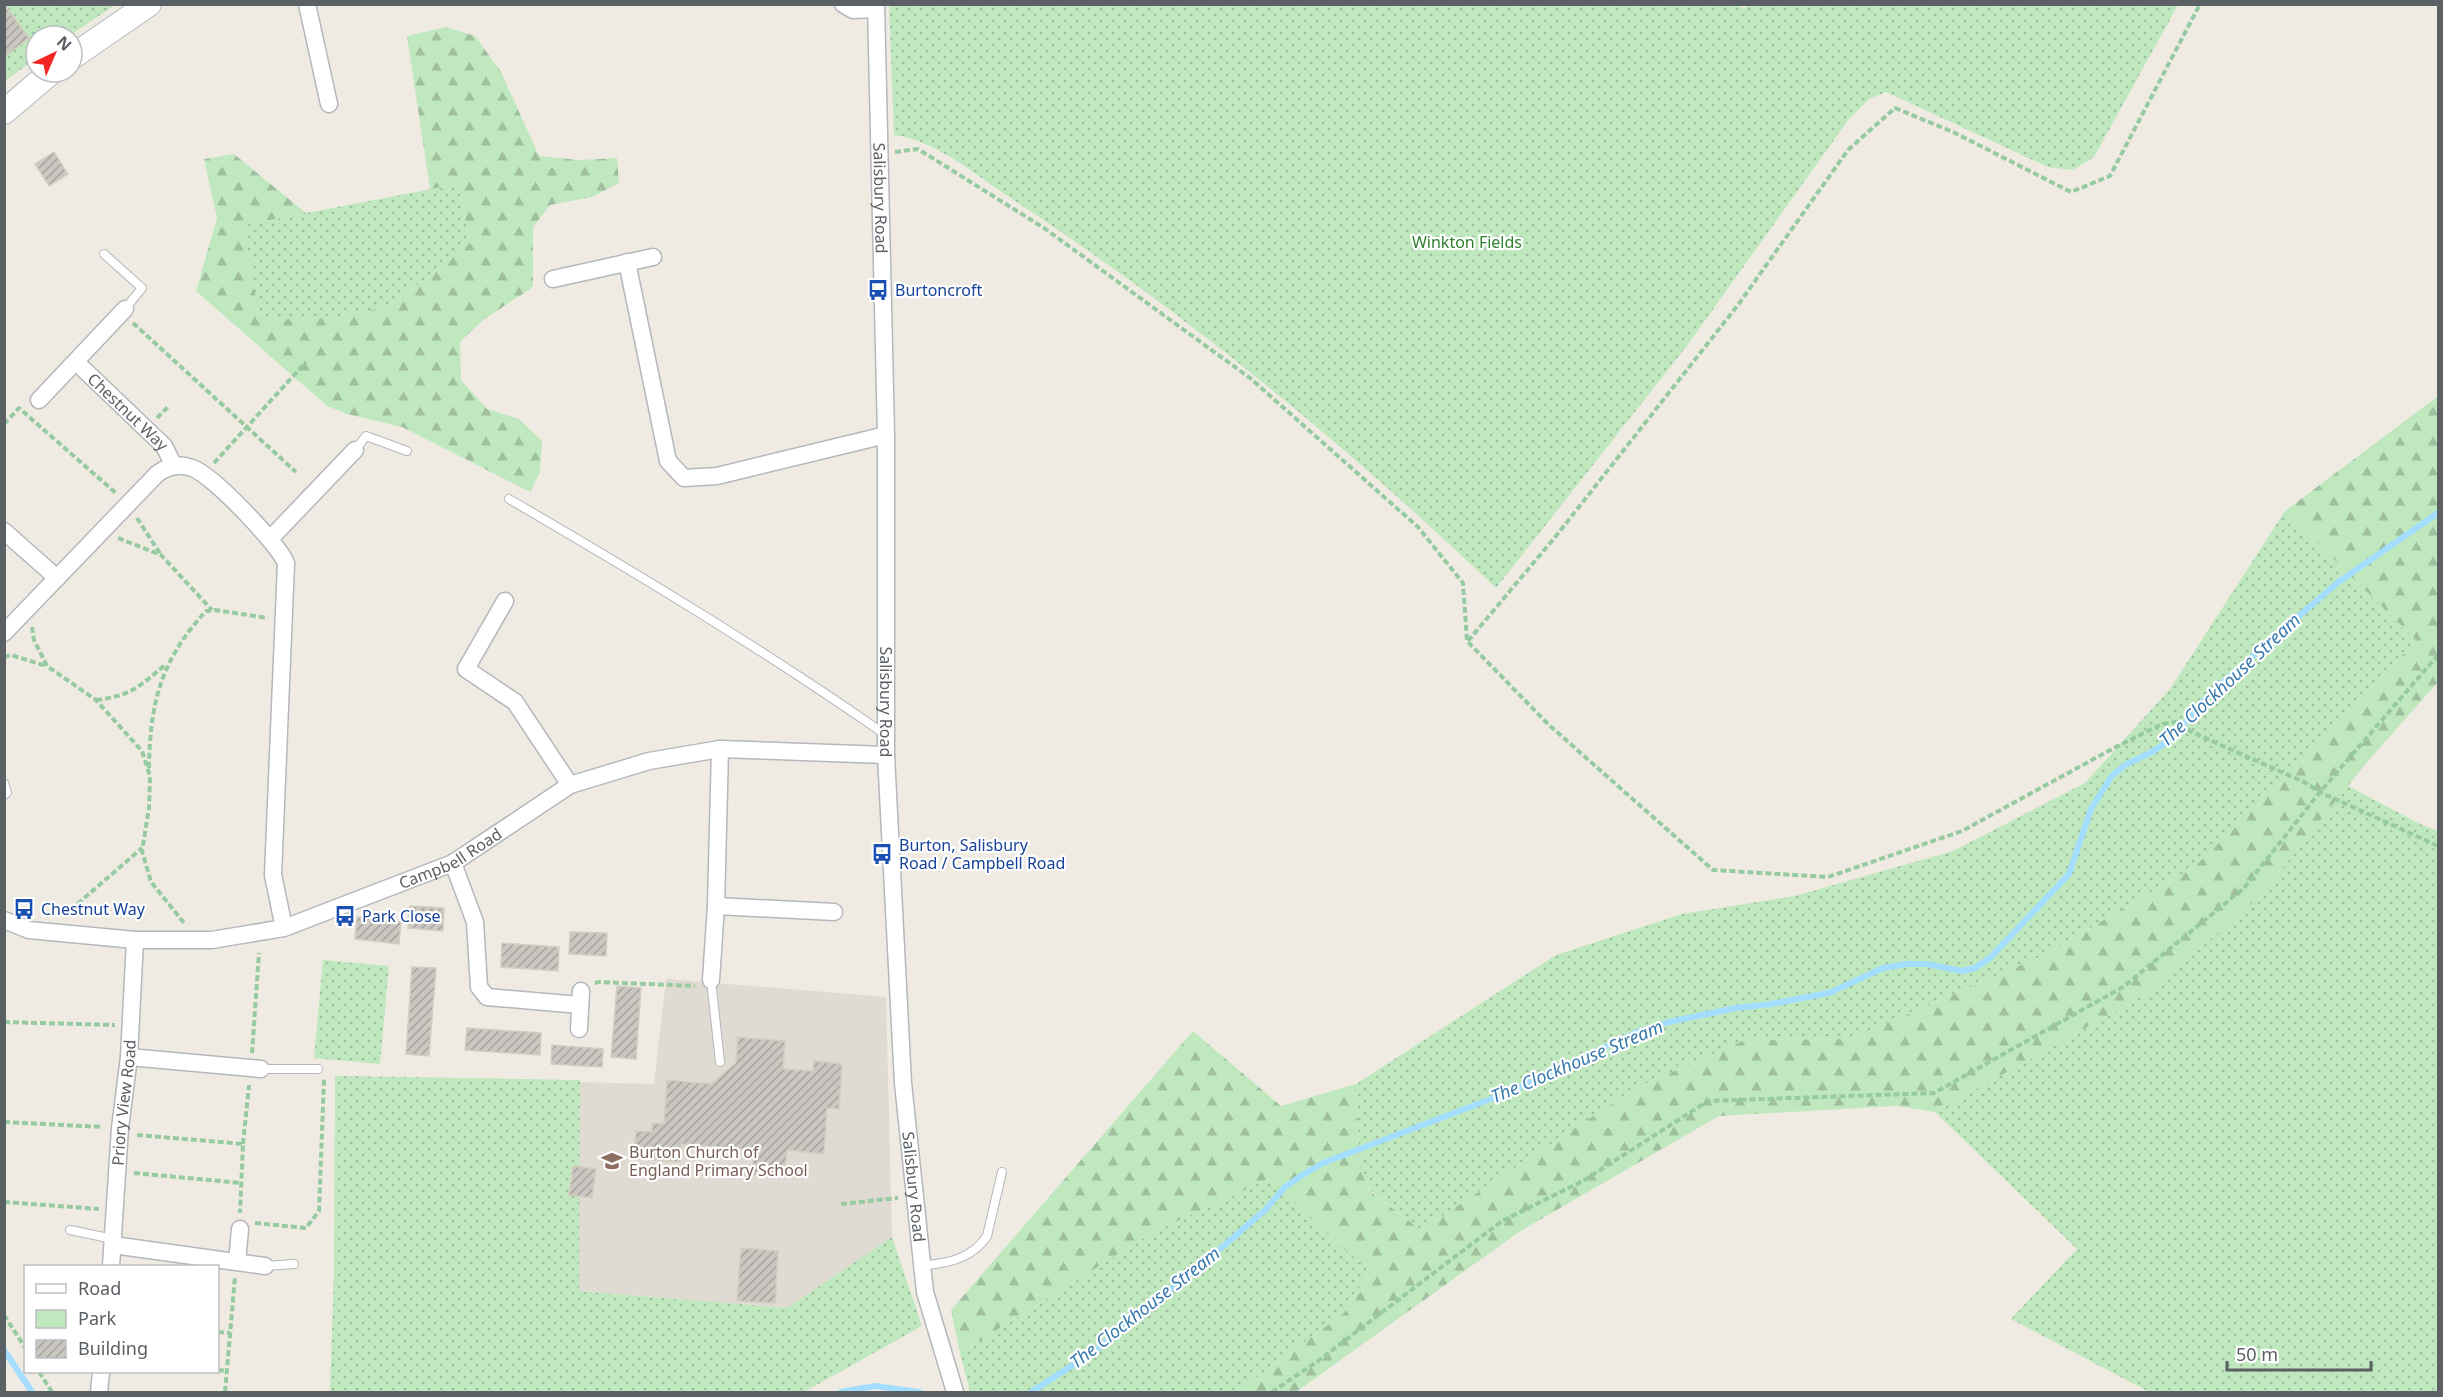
<svg xmlns="http://www.w3.org/2000/svg" width="2443" height="1397" viewBox="0 0 2443 1397" font-family="'Noto Sans',sans-serif">
<style>
.education{fill:#dfdad2}
.green{fill:url(#green-dots)}
.forest{fill:url(#forest-firs)}
.lines{fill:none;stroke-linecap:round;stroke-linejoin:round}
.stream{stroke:#a3ddff;stroke-width:6}
.building{fill:url(#building-hatch);stroke:#d4cdc1;stroke-width:1.5}
.lane-casing{stroke:#b4b7bb;stroke-width:10}
.street-casing{stroke:#b4b7bb;stroke-width:19}
.secondary-casing{stroke:#b5b9be;stroke-width:26}
.path{stroke:#96caa1;stroke-width:4;stroke-dasharray:6 3;stroke-linecap:butt}
.lane{stroke:#fff;stroke-width:8}
.street{stroke:#fff;stroke-width:16}
.secondary{stroke:#fff;stroke-width:24}
.labels{text-anchor:middle;stroke-width:4.5;stroke-linejoin:round;paint-order:stroke}
.street-label{font-size:16px;fill:#5b6065;stroke:#fff}
.park-label{font-size:16px;fill:#30822e;stroke:#fff}
.transit-label{font-size:16px;fill:#164399;stroke:#fff;text-anchor:start}
.education-label{font-size:16px;fill:#785e54;stroke:#fff;text-anchor:start}
.water-label{font-size:18px;font-style:italic;fill:#3679ae;stroke:#fff}
</style>
<defs>
<pattern id="green-dots" width="8" height="8" patternUnits="userSpaceOnUse" patternTransform="scale(1.5)"><rect width="8" height="8" fill="#c0e8be"/><path d="M2 2h.1M6 6h.1" fill="none" stroke="#9fbf9e" stroke-width="1.8" stroke-linecap="round"/></pattern>
<pattern id="forest-firs" width="22" height="20" patternUnits="userSpaceOnUse" patternTransform="scale(1.5)"><rect width="22" height="20" fill="#c0e8be"/><path d="M5 1l3.5 6h-7zM16 11l3.5 6h-7z" fill="#9fbf9e"/></pattern>
<pattern id="building-hatch" width="6" height="6" patternUnits="userSpaceOnUse" patternTransform="scale(1.5)"><rect width="6" height="6" fill="#cac6c0"/><path d="M-1 1l2-2M0 6l6-6M5 7l2-2" fill="none" stroke="#a7a4a0"/></pattern>
</defs>
<rect width="100%" height="100%" fill="#efebe3"/>
<path class="education" d="M666,979L886,997L892,1237L787,1308L579,1291L335,1076L654,1084Z"/>
<path class="green" d="M5,5H115L69,36H36V58L5,81Z
M1738,5L1744,9L1747,4L2178,5L2094,157L2073,170L2048,167L1886,92L1869,99L1849,119L1686,347L1496,588C1346,445 1186,313 1012,199C977,176 936,140 894,135L889,5Z
M458,184L470,243L424,280L386,307L329,318L258,321L244,225Z
M2285,511L2416,640L2303,762L2193,868L2040,957L1851,1039L1745,1040L1634,1089L1421,1230L1371,1191L1360,1170L1356,1084L1556,955L1682,914L1795,896L1953,851L2085,783L2170,689Z
M2348,786L2420,824L2438,831V1392H2149L2011,1319L2077,1249L1935,1112L2146,994L2258,898Z
M323,960L389,966L380,1064L314,1058Z
M335,1076L580,1080L579,1291L787,1308L892,1237L922,1326L804,1392H330L334,1270Z
M1268,1179L1369,1271L1344,1313L1237,1392H970L960,1353L1152,1233Z"/>
<path class="forest" d="M446,27L475,36L501,72L539,156L579,160L617,158L619,183L592,197L550,205L533,227V287L483,320L460,342L461,380L487,409L519,419L542,441L540,472L530,492L402,427L347,414L327,406L196,291L217,218L204,159L234,154L306,213L244,225L259,320L329,318L386,307L424,280L470,243L458,184L430,189L407,36Z
M2438,396V682L2368,761L2258,898L2146,994L1935,1112L1896,1106L1719,1116L1519,1232L1296,1392H1237L1344,1313L1369,1271L1268,1179L1152,1233L960,1353L951,1310L1193,1031L1281,1106L1356,1084L1360,1170L1371,1192L1421,1230L1634,1089L1745,1040L1851,1039L2040,957L2193,868L2303,762L2416,640L2285,511Z"/>
<g class="lines">
<path class="stream" d="M4,1350L32,1392
M841,1392L875,1386L919,1392
M1031,1392L1095,1351L1212,1256L1265,1210L1285,1187L1304,1174L1323,1163L1509,1092L1637,1032L1669,1022L1736,1008L1771,1004L1829,993L1883,968L1907,964H1927L1962,971L1975,968L1990,958L2069,874L2091,809L2111,777L2125,765L2152,752L2175,736L2199,705L2223,682L2337,583L2438,513"/>
</g>
<path class="building" d="M4,4L29,38L4,57Z
M54,152L68,174L49,186L35,164Z
M410,906L444,908L443,931L408,928Z
M357,917L401,922L399,944L355,939Z
M570,932L607,933L606,956L569,954Z
M502,943L559,947L558,971L501,967Z
M412,967L436,968L429,1056L406,1054Z
M617,986L641,988L636,1059L611,1057Z
M467,1028L541,1033L540,1055L465,1050Z
M738,1037L785,1041L783,1069L813,1071L814,1061L842,1064L839,1109L827,1108L824,1154L787,1150L784,1178L752,1175L754,1150L681,1144L680,1162L634,1158L636,1131L652,1132V1123L664,1124L667,1080L711,1084L736,1063Z
M552,1045L603,1049L602,1067L551,1064Z
M573,1166L596,1169L592,1198L569,1195Z
M741,1248L778,1251L775,1303L737,1301Z"/>
<g class="lines">
<defs>
<path id="lane" d="M104,254L142,288L125,309
M355,450L366,436L407,451
M509,499C638,574 764,650 886,735
M4,783L7,793L4,795
M711,980L720,1062
M261,1069H318
M70,1230L113,1239
M922,1265C948,1264 973,1258 987,1236L1002,1172
M265,1266L294,1264"/>
<g id="street">
<path d="M307,4L329,104"/>
<path d="M843,4L853,10L876,9"/>
<path id="s1" d="M876,4L886,435V755L903,1083L925,1292L955,1392"/>
<path d="M627,262L668,461L684,478L717,476L886,435"/>
<path d="M553,279L653,257"/>
<path id="s2" d="M76,362L164,446L174,466"/>
<path d="M39,400L125,309"/>
<path d="M4,531L57,578"/>
<path d="M270,539L355,450"/>
<path d="M505,601L466,669L515,702L570,785"/>
<path d="M4,633L157,474C168,466 179,463 192,468C212,474 278,544 286,563L273,875L284,928"/>
<path d="M453,863L475,922L479,987L487,997L580,1005"/>
<path d="M716,906L834,912"/>
<path id="s3" d="M4,920L29,930L135,940H212L284,928L453,863L570,785L649,761L720,749L886,755"/>
<path d="M711,980L716,906L720,749"/>
<path d="M579,1029L581,991"/>
<path d="M129,1057L261,1069"/>
<path d="M113,1245L265,1266"/>
<path d="M237,1262L240,1229"/>
<path id="s4" d="M111,1266L120,1128L129,1057L135,940"/>
<path d="M99,1392L101,1372"/>
</g>
<path id="secondary" d="M72,57L149,4
M4,112L51,72"/>
</defs>
<use href="#lane" class="lane-casing"/>
<use href="#street" class="street-casing"/>
<use href="#secondary" class="secondary-casing"/>
<path class="path" d="M895,152L918,149L1044,228L1250,378L1418,527L1463,583L1467,641L1549,725L1713,870L1828,877L1962,831L2112,749L2162,724L2176,722L2194,733L2304,782L2320,792L2438,846
M133,323L296,472
M157,418L169,406
M4,424L19,408L117,494
M214,463L306,362
M137,518L161,555
M118,538L161,555L212,610
M32,627L34,640L47,666L96,700L142,751L150,776L149,808L142,851L151,882L184,923
M1468,641L1556,536L1738,305L1848,150L1895,108L1953,132L2071,192L2110,176L2200,4
M4,657L11,655L46,666
M96,700C131,696 140,686 165,665
M149,768C150,702 161,660 206,611L215,610L268,618
M66,917L67,913L142,848
M595,983L599,982L695,986
M4,1022L115,1025
M252,1053L259,953
M4,1122L103,1127
M137,1135L243,1144L240,1213
M243,1144L249,1085
M134,1173L241,1183
M4,1202L99,1209
M841,1204L898,1198
M255,1223L306,1228L319,1211L324,1079
M4,1315L26,1349
M218,1332L230,1333
M218,1370L227,1371
M39,1372L52,1392
M225,1392L235,1277
M1272,1392L1318,1361L1502,1221L1583,1181L1708,1101L1934,1093L2123,987L2244,888L2320,792L2438,655"/>
<use href="#lane" class="lane"/>
<use href="#street" class="street"/>
<use href="#secondary" class="secondary"/>
</g>
<defs>
<symbol id="bus-bare" viewBox="-9 -9 18 18"><path d="M-5-6H5V4H4V6H2V4H-2V6H-4V4H-5ZM-3.5-4V0h7V-4ZM-3.5 1.2v1.5H-2V1.2ZM2 1.2v1.5H3.5V1.2Z" fill="#1a4fb4" stroke="#fff" stroke-width="2.5" paint-order="stroke"/></symbol>
<symbol id="school-bare" viewBox="-9 -9 18 18"><path d="M0-5L7-2L0 1L-7-2ZM-4 1L0 2.5L4 1V4Q0 6-4 4Z" fill="#8d6e63" stroke="#fff" stroke-width="2.5" paint-order="stroke"/></symbol>
</defs>
<g fill-rule="evenodd">
<use href="#bus-bare" x="863" y="275" width="30" height="30"/>
<use href="#bus-bare" x="867" y="839" width="30" height="30"/>
<use href="#bus-bare" x="9" y="894" width="30" height="30"/>
<use href="#bus-bare" x="330" y="901" width="30" height="30"/>
<use href="#school-bare" x="597" y="1146" width="30" height="30"/>
</g>
<g class="labels">
<g class="street-label">
<text dy="6" stroke="none"><textPath href="#s1" startOffset="194">Salisbury Road</textPath></text>
<text dy="6" stroke="none"><textPath href="#s2" startOffset="72">Chestnut Way</textPath></text>
<text dy="6" stroke="none"><textPath href="#s1" startOffset="698">Salisbury Road</textPath></text>
<text dy="6" stroke="none"><textPath href="#s3" startOffset="464">Campbell Road</textPath></text>
<text dy="6" stroke="none"><textPath href="#s4" startOffset="164">Priory View Road</textPath></text>
<text dy="6" stroke="none"><textPath href="#s1" startOffset="1184">Salisbury Road</textPath></text>
</g>
<g class="park-label">
<text x="1467" y="248">Winkton Fields</text>
</g>
<g class="transit-label">
<text x="895" y="296">Burtoncroft</text>
<text x="899" y="851">Burton, Salisbury<tspan x="899" dy="18">Road / Campbell Road</tspan></text>
<text x="41" y="915">Chestnut Way</text>
<text x="362" y="922">Park Close</text>
</g>
<g class="education-label">
<text x="629" y="1158">Burton Church of<tspan x="629" dy="18">England Primary School</tspan></text>
</g>
<g class="water-label">
<text transform="translate(2230 680) rotate(-43)" y="6">The Clockhouse Stream</text>
<text transform="translate(1577 1062) rotate(-23)" y="6">The Clockhouse Stream</text>
<text transform="translate(1145 1308) rotate(-38)" y="6">The Clockhouse Stream</text>
</g>
</g>
<rect width="2443" height="1397" fill="none" stroke="#5b6065" stroke-width="12"/>
<rect x="24" y="1265" width="195" height="108" fill="#ffffff" stroke="#bdbfc1" stroke-width="1.5"/>
<rect x="36" y="1284" width="30" height="9" fill="#ffffff" stroke="#bdbfc1" stroke-width="1.5"/>
<text x="78" y="1295" font-size="18" fill="#5b6065">Road</text>
<rect x="36" y="1310" width="30" height="18" fill="#c0e8be" stroke="#bdbfc1" stroke-width="1.5"/>
<text x="78" y="1325" font-size="18" fill="#5b6065">Park</text>
<rect x="36" y="1340" width="30" height="18" fill="url(#building-hatch)" stroke="#bdbfc1" stroke-width="1.5"/>
<text x="78" y="1355" font-size="18" fill="#5b6065">Building</text>
<g transform="translate(54 54) rotate(44)"><circle r="28" fill="#ffffff" stroke="#bdbfc1" stroke-width="1.5"/>
<path d="M0-4.5L10 22L0 15L-10 22Z" fill="#f42624"/>
<text y="-9" font-size="16" font-weight="bold" text-anchor="middle" fill="#5b6065">N</text>
</g>
<path d="M2227 1361v9h144v-9" fill="none" stroke="#5b6065" stroke-width="3"/>
<text x="2236" y="1361" font-size="18" fill="#5b6065" stroke="#ffffff" stroke-width="4.5" paint-order="stroke">50 m</text>
</svg>
